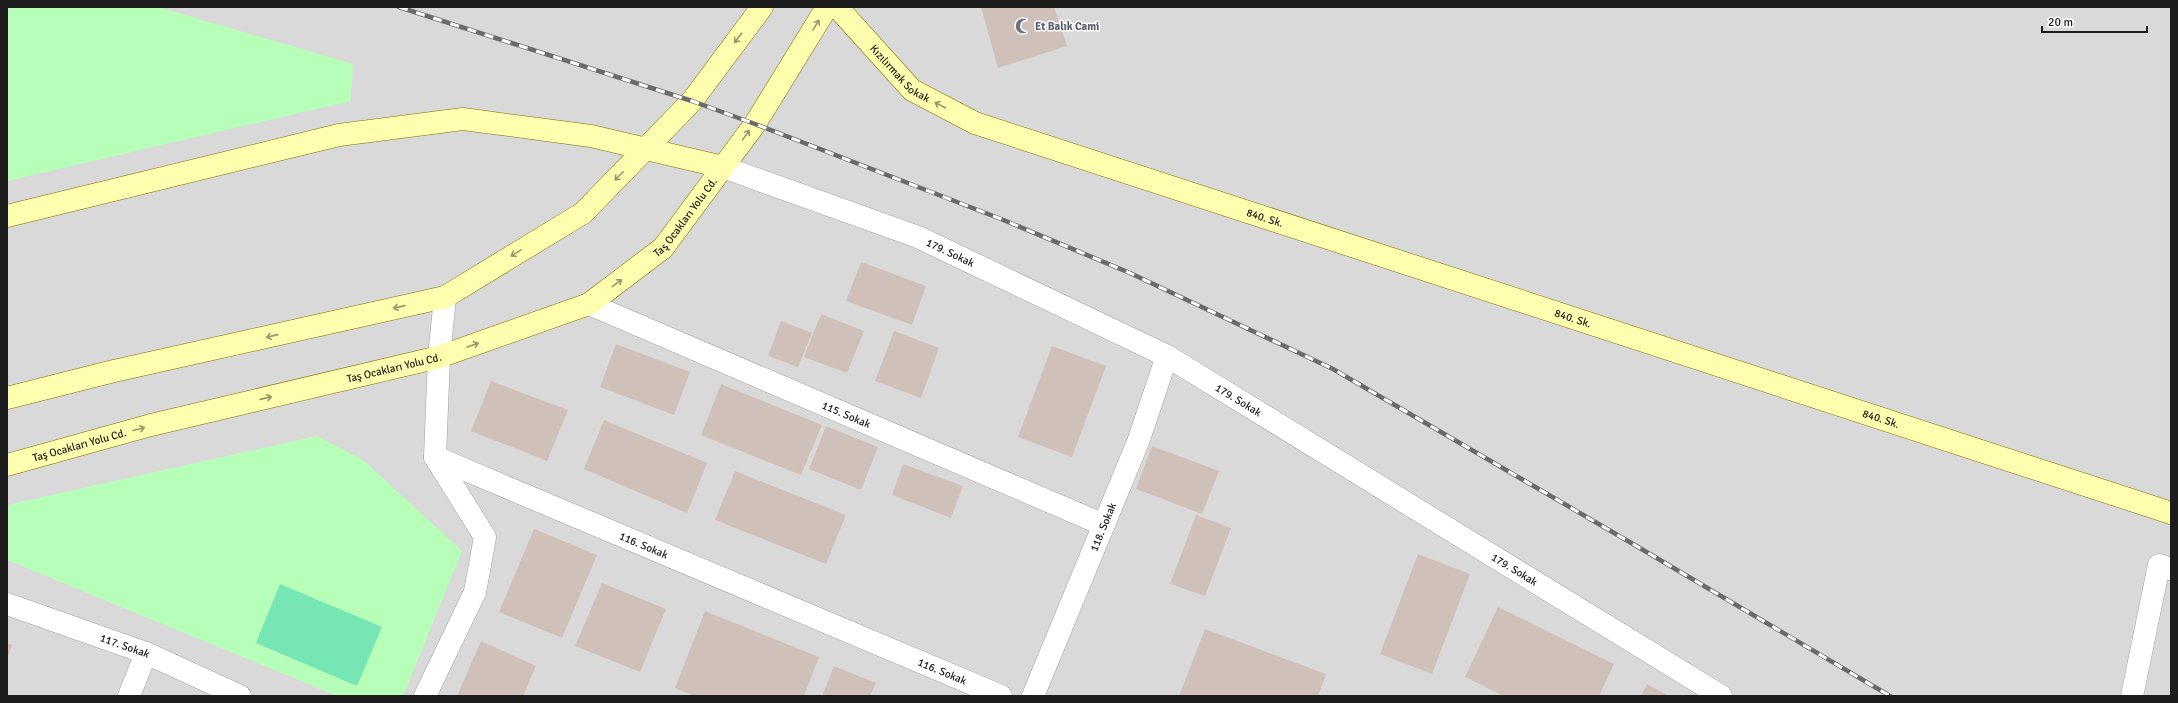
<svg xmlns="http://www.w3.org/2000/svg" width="2178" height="703" viewBox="0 0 2178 703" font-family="Signika,sans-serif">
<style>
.residential{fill:#dad9d9}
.park{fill:#b7ffb8}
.pitch{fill:#75e6b4}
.building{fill:#cfc1b9}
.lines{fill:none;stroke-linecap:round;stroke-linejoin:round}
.street-casing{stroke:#a3a3a3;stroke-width:23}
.secondary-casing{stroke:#707600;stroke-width:23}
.street{stroke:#fff;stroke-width:22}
.secondary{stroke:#fffeae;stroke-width:22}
.rail-casing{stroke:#6a6a6a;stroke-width:4.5}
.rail{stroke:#fff;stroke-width:3;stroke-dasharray:9;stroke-linecap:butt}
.oneway{stroke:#99986c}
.labels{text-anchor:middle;stroke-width:3;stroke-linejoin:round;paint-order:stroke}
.worship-label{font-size:11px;font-weight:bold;fill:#5b616d;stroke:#fff;text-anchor:start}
.street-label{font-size:11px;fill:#1c1c1c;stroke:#fff}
</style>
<rect width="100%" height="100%" fill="#efe9e0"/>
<path class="residential" d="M7,7H2171V696H7Z"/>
<path class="park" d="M7,7H158L353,64L351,101L7,181Z
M317,436L364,461L462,551L403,696H337L7,560V505Z"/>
<path class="pitch" d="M280,584L382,627L357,686L256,643Z"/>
<path class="building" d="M981,7H1054L1067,46L998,68Z
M861,262L926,286L912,325L846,301Z
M821,314L864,331L847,373L804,357Z
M781,321L812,333L798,367L768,356Z
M894,331L939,348L921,398L875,381Z
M616,344L690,372L674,415L600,387Z
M1052,346L1106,366L1072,457L1018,437Z
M491,381L568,410L547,461L471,431Z
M721,384L822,425L801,475L701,435Z
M604,420L707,463L687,513L584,469Z
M826,426L878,447L861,490L809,469Z
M1152,446L1219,471L1202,514L1136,489Z
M903,464L963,486L951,518L892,495Z
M735,471L846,515L826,564L715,520Z
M1196,515L1231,528L1205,596L1170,584Z
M534,529L597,555L562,638L499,612Z
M1418,554L1470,574L1432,674L1380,654Z
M602,583L666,609L640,672L575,646Z
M1498,607L1614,664L1599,696H1504L1465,677Z
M705,611L819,657L804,696H694L675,688Z
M1205,629L1326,674L1318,696H1179Z
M481,641L536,666L523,696H457Z
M7,643L12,645L7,659Z
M834,666L876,683L870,696H822Z
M1647,684L1669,696H1641Z"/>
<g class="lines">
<defs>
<g id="street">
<path id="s1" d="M723,167L918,237L1167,356L1721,696"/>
<path id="s2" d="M445,297L439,357L435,457L1001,696"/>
<path id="s3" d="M589,304L1104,525"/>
<path id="s4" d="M7,604L146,653L240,696"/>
<path d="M129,696L146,653"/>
<path d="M425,696L475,592L485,537L435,457"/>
<path id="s5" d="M1033,696L1138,442L1167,356"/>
<path d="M2132,696L2159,565L2171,569"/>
</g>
<g id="secondary">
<path id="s6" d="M837,7L912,90L975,123L2171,513"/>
<path d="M7,216L339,135L463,119L591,136L723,167"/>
<path d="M7,398L114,371L445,297L583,213L692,101L762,7"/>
<path id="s7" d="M7,465L151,425L439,357L589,304L663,248L755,124L827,7"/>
</g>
</defs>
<use href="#street" class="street-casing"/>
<use href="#secondary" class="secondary-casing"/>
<use href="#street" class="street"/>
<use href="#secondary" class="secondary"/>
<defs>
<path id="rail" d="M399,7L692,101L755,124L1001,219L1130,273L1333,369L1633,544L1890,696"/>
</defs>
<use href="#rail" class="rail-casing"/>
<use href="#rail" class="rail"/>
</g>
<defs><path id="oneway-shaft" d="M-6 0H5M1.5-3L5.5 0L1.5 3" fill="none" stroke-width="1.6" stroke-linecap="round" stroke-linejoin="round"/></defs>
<g class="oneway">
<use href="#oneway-shaft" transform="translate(816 25) rotate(-58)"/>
<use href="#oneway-shaft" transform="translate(738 38) rotate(127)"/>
<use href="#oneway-shaft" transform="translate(940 105) rotate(-152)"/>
<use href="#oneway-shaft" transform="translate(746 135) rotate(-54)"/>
<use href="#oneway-shaft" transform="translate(619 176) rotate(135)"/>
<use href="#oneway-shaft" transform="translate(516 253) rotate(149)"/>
<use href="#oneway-shaft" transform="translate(617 283) rotate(-37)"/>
<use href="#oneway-shaft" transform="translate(399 307) rotate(167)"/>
<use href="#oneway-shaft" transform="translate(272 336) rotate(167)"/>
<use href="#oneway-shaft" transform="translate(473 345) rotate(-19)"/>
<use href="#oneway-shaft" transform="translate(266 398) rotate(-13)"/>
<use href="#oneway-shaft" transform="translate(139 429) rotate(-15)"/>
</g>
<defs>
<symbol id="mosque-bare" viewBox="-9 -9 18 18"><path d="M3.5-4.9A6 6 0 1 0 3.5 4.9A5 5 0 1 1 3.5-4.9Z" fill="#6b7280" stroke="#fff" stroke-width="2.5" paint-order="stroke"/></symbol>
</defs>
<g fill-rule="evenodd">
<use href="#mosque-bare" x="1012" y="15" width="22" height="22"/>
</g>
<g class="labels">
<g class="worship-label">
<text x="1035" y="30">Et Balık Cami</text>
</g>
<g class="street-label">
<text dy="4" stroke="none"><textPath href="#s6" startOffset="92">Kızılırmak Sokak</textPath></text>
<text dy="4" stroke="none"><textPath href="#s7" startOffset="735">Taş Ocakları Yolu Cd.</textPath></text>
<text dy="4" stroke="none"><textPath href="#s6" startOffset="488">840. Sk.</textPath></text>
<text dy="4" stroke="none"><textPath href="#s1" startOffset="243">179. Sokak</textPath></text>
<text dy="4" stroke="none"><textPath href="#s6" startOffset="812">840. Sk.</textPath></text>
<text dy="4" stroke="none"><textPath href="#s7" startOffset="399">Taş Ocakları Yolu Cd.</textPath></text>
<text dy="4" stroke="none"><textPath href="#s1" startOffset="567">179. Sokak</textPath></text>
<text dy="4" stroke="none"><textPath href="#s3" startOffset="280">115. Sokak</textPath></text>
<text dy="4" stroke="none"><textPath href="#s6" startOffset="1136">840. Sk.</textPath></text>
<text dy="4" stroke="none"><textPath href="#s7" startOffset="75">Taş Ocakları Yolu Cd.</textPath></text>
<text dy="4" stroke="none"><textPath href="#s5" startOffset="183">118. Sokak</textPath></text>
<text dy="4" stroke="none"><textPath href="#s2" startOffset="387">116. Sokak</textPath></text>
<text dy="4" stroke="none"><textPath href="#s1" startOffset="891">179. Sokak</textPath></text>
<text dy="4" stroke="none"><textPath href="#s4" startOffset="125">117. Sokak</textPath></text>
<text dy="4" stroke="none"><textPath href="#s2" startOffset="711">116. Sokak</textPath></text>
</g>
</g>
<rect width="2178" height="703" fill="none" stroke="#1c1c1c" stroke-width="16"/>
<path d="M2042 26v6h105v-6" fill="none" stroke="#1c1c1c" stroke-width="2"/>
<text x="2048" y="26" font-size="12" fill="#1c1c1c" stroke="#ffffff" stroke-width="3" paint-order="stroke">20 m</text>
</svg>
